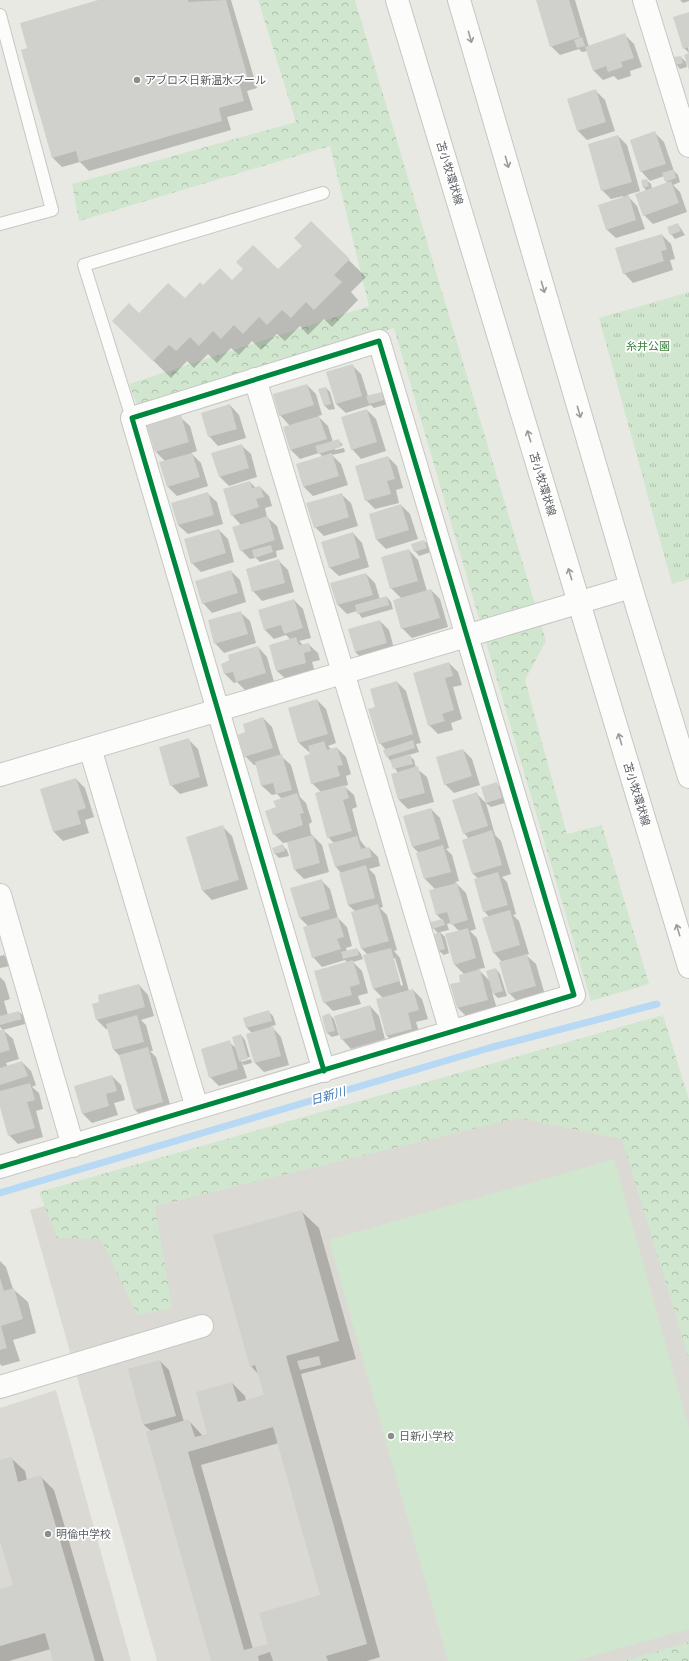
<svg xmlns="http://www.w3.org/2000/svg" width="689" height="1661" viewBox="0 0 689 1661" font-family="Karla,'Noto Sans JP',sans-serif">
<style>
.education{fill:#dbd9d3}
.green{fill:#d1e6cf}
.forest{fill:url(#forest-crowns)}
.park{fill:url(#park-tufts)}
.shadow{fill:#0003;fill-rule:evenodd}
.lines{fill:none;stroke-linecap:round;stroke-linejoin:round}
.stream{stroke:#b7d9f4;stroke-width:7}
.building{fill:#d0d0cd;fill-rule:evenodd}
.service-casing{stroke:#c6c7c6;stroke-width:14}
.minor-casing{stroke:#c6c7c6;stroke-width:24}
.tertiary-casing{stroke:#c6c7c6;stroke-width:24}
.secondary-casing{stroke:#c5c6c4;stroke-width:24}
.service{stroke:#fcfcfb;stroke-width:12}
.minor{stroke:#fcfcfb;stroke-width:22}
.tertiary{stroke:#fcfcfb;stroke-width:22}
.secondary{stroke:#fcfcfb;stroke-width:22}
.cycleway-casing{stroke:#fff;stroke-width:8}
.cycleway{stroke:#00873e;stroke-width:5}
.oneway{stroke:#9a9d9f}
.poi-dot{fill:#8b8e8f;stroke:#fff;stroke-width:1.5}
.labels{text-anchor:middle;stroke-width:3.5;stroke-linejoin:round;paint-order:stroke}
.poi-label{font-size:11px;fill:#595d61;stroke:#fff;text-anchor:start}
.street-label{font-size:11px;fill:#595d61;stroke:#fff}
.park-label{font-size:11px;fill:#38823d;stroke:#fff}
.water-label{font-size:12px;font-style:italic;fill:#4379b3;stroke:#fff}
</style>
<defs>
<pattern id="forest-crowns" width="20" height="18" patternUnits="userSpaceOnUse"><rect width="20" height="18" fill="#d1e6cf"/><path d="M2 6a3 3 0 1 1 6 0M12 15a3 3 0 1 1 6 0" fill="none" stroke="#adbeab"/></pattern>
<pattern id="park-tufts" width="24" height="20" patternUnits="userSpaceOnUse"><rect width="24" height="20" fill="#d1e6cf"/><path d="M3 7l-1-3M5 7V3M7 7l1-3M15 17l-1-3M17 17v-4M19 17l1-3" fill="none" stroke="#adbeab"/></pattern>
</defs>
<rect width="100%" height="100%" fill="#e9e9e4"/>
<path class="education" d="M660,1031L689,1127V1661H157L30,1210Z
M56,1390L131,1661H0V1408Z"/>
<path class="green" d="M614,1159L689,1428V1629L575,1661H448L329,1240Z"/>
<path class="forest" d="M258,0H355L546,641L525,680L567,834L602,825L649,984L591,1001L394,328L139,410L129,384L369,306L330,146L79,221L72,184L296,122Z
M663,1015L689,1100V1359L622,1139L518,1118L155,1206L172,1308L137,1315L101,1239L57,1238L39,1192Z
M689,1642V1661H624Z"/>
<path class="park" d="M689,292V579L672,584L599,318Z"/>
<path class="shadow" d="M102,0H231L257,88L247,91L253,110L227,117L231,130L89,171L80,162L62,167L53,158L28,49Z
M537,0H575L589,47L625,35L634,44L642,67L630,71L631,76L618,80L614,76L603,80L594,71L587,51L582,52L579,49L560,55L551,46Z
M680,0H689V1L683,3Z
M689,13L688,46L689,53L684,48Z
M681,57L686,62L687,67L680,69L676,64Z
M596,91L605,100L615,131L587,140L578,131Z
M655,133L664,142L674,171L678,175L680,182L673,185L680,192L687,212L653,224L644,215L647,191L644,188L646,180L651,184L652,189L668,184L664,176L650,181L641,171Z
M618,136L627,145L640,191L627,195L637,206L645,229L616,238L606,229L623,198V196L611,199L602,190Z
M311,223L366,277L351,292L358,300L332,327L324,319L308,335L300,326L285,341L277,334L261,350L252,341L239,355L231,348L217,363L208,354L194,368L187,361L171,378L113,321L185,300L203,286L278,271L303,246Z
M678,224L685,235L675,239L671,234Z
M662,235L671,244L675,259L670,260L673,270L633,283L624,273Z
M352,365L361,374L368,396L382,393L386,397L388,404L374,408L371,405L346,413L336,404L327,372Z
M307,385L316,394L322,415L318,416L328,426L333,442L339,441L343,445L335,448V450L344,448L345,452L332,455L341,464L348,485L313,496L304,487L297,465L323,457L319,453L300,459L291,450L290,426L280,415Z
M326,388L330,392L335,409L329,410L325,406L320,390Z
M230,405L239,415L246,438L218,446L209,436Z
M367,410L376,419L386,451L361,459L352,449Z
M180,417L190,426L197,451L191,453L201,463L208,486L177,496L168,487L161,463L166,462L156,452Z
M241,445L251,454L257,477L229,486L220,477Z
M388,457L397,466L403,488L396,490L399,503L375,509L366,500Z
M250,482L256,488L260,487L269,496L272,506L265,508L267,517L277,526L284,549L276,551L277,557L260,562L256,558L250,559L241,550V525L232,515Z
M207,493L217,502L223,524L188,534L178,525L172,504Z
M341,494L351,503L358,526L324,536L315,527Z
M401,505L410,514L418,539L386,549L377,540Z
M219,530L228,539L234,562L201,572L192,563Z
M353,533L362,543L369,567L339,576L329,567Z
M424,541L429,545L431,552L419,556L415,551Z
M409,550L418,560L427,591L431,590L440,599L448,627L412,638L402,628L401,598L391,588Z
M279,561L288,570L294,592L262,601L253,591Z
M231,571L240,580L246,602L212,613L203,603Z
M366,574L375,583L380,599L387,597L391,602L393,609L362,618L357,611L347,614L338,605L331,584Z
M294,600L303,609L311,638L299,641L303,645L308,644L318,653L320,660L312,662L315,672L287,680L277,671L271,646L291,640L286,635L274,639L265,630Z
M240,612L250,621L256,643L224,653L215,643Z
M380,621L389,630L395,652L365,661L355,652Z
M258,647L267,657L274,682L246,691L237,682L234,683L225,674L222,664Z
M449,663L458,672L462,685L453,687L462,719L451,723L453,730L438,734L429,725Z
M397,682L406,691L421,743L416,744L419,752L409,755L414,760L416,768L427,777L434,802L408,809L399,800L392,775L398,773L387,756L386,750L380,743L377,707Z
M317,700L326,709L336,743L328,746L331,749L337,748L346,757L351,774L346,776L348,785L344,786L354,795L357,807L352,809L360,840L367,849L369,848L378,857L380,866L369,869L375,875L383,907L380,908L387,915L397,950L394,951L400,958L409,991L413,990L422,999L428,1019L416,1022L421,1038L396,1045L387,1036L383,998L373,988L368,955L362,949L352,913L356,912L348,905L341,873L336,867L329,845L334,843L328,837L321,792L312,783L310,751L309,752L299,743ZM393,958H395L403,985L401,986Z
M263,718L272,727L281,756L291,765L300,797L306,803L312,822L309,824L311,834L322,845L329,872L304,879L295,870L288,842L283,843L274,834L277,808L282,799L277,794L272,795L262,786L257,765H254L245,756L247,733Z
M188,739L198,749L208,786L180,794L171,785Z
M463,750L472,759L480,785L454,793L445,784Z
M76,779L85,788L94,817L85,820L89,833L63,841L54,832L41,790Z
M497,784L501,788L505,803L491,807L486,803Z
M477,794L486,803L495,835L501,841L511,874L502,877L507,882L516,914L513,915L519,921L529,954L526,955L536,964L545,995L518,1002L509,993L502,962L494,953L489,917L484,911L479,879L473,874L463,840L469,839L464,833Z
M431,809L440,818L449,848L446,849L452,855L459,881L455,882L466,893L476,929L470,931L477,938L485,968L478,969L490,981L496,969L500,974L507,996L498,998L492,992L497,1009L467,1017L458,1008L451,985L462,982L464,974L454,964L459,931L451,923L447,924L449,930L440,932L445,937L449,953L444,955L439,951L438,933L433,928L442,920L437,915L430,891L436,890L425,879L418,853H419L413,847Z
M223,827L232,836L248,889L212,900L203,891Z
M283,846L287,850L289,856L279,858L275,854L273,848Z
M321,880L330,889L338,918L347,927L352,946L346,948L347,952L357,949L361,954L363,959L353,962L362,971L368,993L358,996L361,1004L333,1011L324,1002L348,963L345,960L322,967L313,957L309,927L300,918Z
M4,955L8,960L10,966L0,968V956Z
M0,977L5,982L10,999L4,1001L8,1015L19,1012L24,1016L25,1024L3,1030L13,1039L19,1059L6,1063L8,1067L22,1062L31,1071L36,1085L32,1087L39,1093L43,1109L36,1111L43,1137L18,1144L9,1135L0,1104V1031L3,1030L0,1027Z
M139,985L148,995L154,1016L141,1020L146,1025L153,1051H150L156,1057L172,1111L145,1119L135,1110L120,1056L114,1050L108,1029H106L97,1020L93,1005Z
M370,1006L379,1016L385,1039L351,1049L342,1039Z
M268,1011L273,1016L276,1025L271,1026L281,1037L289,1065L264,1072L255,1063L247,1035L252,1033L247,1028L244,1018Z
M330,1015L334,1019L339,1035L332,1037L327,1033Z
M241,1035L245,1040L250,1057L241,1059V1062L251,1059L252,1063L244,1065L242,1063L247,1078L219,1086L210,1077L229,1042L237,1049Z
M112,1076L121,1085L125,1100L114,1103L118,1115L92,1123L83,1114Z
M301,1211L319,1228L356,1359L301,1374L380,1657L367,1661H212L151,1431L144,1425L129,1369L160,1361L169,1370L184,1422L189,1421L203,1436L208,1434L232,1383L245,1396L246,1401L265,1395L259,1375L251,1366ZM279,1443L322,1596L269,1645L253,1649L201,1465Z
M0,1261L6,1267L13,1289L28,1302L36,1333L13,1340L20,1361L2,1366L0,1364Z
M11,1458L25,1471L27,1480L40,1476L54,1490L104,1661H54L51,1649L9,1661H0V1590L14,1586L0,1537V1461Z"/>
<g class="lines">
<path class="stream" d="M0,1193L489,1048L657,1004"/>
</g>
<path class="building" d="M98,0H188V2L226,0L248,79L239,82L244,101L219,108L222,121L79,162L76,151L52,158L21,50L27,48L20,23Z
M536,0H569L580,37L550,47Z
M689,12V47L683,49L673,17Z
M625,33L634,58L621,62L623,67L608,72L606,66L593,71L585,47Z
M582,37L585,46L577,48L574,40Z
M689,53V70L684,55Z
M681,56L683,63L675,65L673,57Z
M596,89L606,122L577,131L567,99Z
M655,131L666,164L640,172L630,140Z
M618,135L632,182L601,191L588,144Z
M674,169L676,178L665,182L662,173Z
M647,179L649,186L643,188L641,180Z
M671,181L679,203L643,216L635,194Z
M629,195L636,220L606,230L598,205Z
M311,221L350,259L334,275L342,282L314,310L306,302L291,318L282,310L267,325L259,317L243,334L234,325L221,339L213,331L199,346L190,337L176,351L169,345L153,361L112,321L129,303L139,313L168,283L185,298L200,282L203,285L220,268L232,280L243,269L236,262L253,245L278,269L302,246L294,238Z
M678,223L681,231L670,235L667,227Z
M662,234L667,250L661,251L664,261L623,274L615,248Z
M353,364L362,396L336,404L326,372Z
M307,384L314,405L279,416L273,394Z
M326,387L331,404L324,406L318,389Z
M382,392L384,400L369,404L366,396Z
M230,404L237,429L208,437L201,413Z
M367,409L377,442L351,450L341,417Z
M181,415L189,442L155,452L147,426Z
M319,416L327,439L290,450L283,427Z
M339,439L341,447L318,454L315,446Z
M242,444L249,468L219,477L211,453Z
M192,453L200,477L167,487L159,462Z
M332,453L339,476L303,487L296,464Z
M388,456L395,479L387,481L391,494L365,501L355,466Z
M250,481L252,488L260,486L264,497L256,499L259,507L231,516L223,489Z
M208,492L214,515L178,525L171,503Z
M342,493L349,517L314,528L306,503Z
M401,504L409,530L376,540L369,514Z
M268,516L275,540L240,551L232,527Z
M219,529L226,553L191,564L184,539Z
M353,532L360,558L329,568L321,542Z
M424,540L427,548L414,552L411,544Z
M271,545L273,552L254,558L252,550Z
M409,549L418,581L390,589L381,557Z
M279,559L285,583L252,592L246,569Z
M231,570L238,593L202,604L195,581Z
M366,573L373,595L337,605L330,583Z
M431,589L440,618L401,629L393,600Z
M387,596L389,605L357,614L355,605Z
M294,599L303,628L284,634L281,625L264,630L258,610Z
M241,611L248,634L214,644L208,620Z
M380,620L387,643L355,652L348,629Z
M296,637L299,645L309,643L311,651L304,653L306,663L276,671L269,645Z
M258,646L266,673L236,682L233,672L224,674L221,664L229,661L228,655Z
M449,662L453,676L445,678L454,710L442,714L445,721L428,726L413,673Z
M397,681L413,734L379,744L368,709L375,707L370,689Z
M317,699L328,734L298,743L288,708Z
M263,717L273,748L244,757L238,735L245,732L243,724Z
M189,738L200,777L170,786L159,747Z
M413,740L415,748L386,757L383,750Z
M324,741L327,750L337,747L343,765L337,766L340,776L311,784L304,756L310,754L308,746Z
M463,749L472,776L444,785L436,757Z
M282,754L292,790L276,794L273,783L261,786L255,762Z
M410,754L413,764L393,769L390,760Z
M418,766L425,793L398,800L391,774Z
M76,778L86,808L77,811L81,824L53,832L40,789Z
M497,782L502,798L486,803L481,787Z
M345,785L349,798L343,800L352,831L327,838L315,793Z
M477,792L488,826L463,834L452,800Z
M297,793L304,813L300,814L303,825L273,835L265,811L276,807L273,801Z
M431,808L440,839L412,847L403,816Z
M223,825L239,880L202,891L186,837Z
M492,830L502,865L472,874L462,840Z
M313,835L320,863L294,870L287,842Z
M357,836L361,849L369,847L372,857L335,867L328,844Z
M283,844L285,851L274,854L272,848Z
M443,845L451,872L424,879L416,853Z
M366,865L375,898L348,905L339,873Z
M498,872L508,905L483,912L474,879Z
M322,879L330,909L299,918L290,888Z
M457,883L468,920L451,925L447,912L436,915L429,890Z
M378,904L389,941L361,949L351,912Z
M510,910L520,945L493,953L482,918Z
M338,917L344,937L337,939L341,949L312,958L303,927Z
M443,919L445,925L432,929L430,922Z
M468,928L476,958L454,965L445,934Z
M440,932L445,949L438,951L434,934Z
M357,948L359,955L343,959L341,952Z
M391,948L400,981L373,989L363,955Z
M527,954L536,986L508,994L499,962Z
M353,960L360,984L350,987L352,995L323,1003L314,971Z
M496,968L503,991L493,994L486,971Z
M480,969L488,1000L457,1008L450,984L460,982L459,975Z
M139,984L145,1007L96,1020L92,1004L99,1002L98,995Z
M413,989L419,1010L408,1013L412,1029L386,1036L376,999Z
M370,1005L376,1030L341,1040L334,1016Z
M269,1010L272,1021L246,1028L243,1018Z
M19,1011L22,1019L0,1025V1016Z
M330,1013L335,1031L326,1033L322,1016Z
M137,1015L144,1042L113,1050L106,1024Z
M273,1026L281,1056L254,1063L246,1034Z
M4,1029L10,1050L0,1053V1030Z
M241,1034L248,1059L239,1061L232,1037Z
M230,1040L238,1069L209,1078L201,1049Z
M148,1047L163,1102L134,1110L119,1055Z
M22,1061L28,1076L0,1085V1068Z
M112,1075L117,1091L106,1094L109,1106L82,1114L74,1086Z
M30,1083L35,1100L27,1102L35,1128L8,1136L0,1107V1091Z
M302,1210L339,1341L286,1356L367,1644L326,1656L328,1661H273L270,1652L258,1656L259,1661H211L146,1432L189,1419L195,1437L207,1434L196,1392L232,1382L238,1402L264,1395L255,1365L250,1367L213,1235ZM273,1427L320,1595L259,1613L268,1644L244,1650L188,1452Z
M0,1278L4,1291L14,1288L23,1319L1,1326L7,1348L0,1350Z
M319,1356L321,1365L300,1370L297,1361Z
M160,1360L176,1416L143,1425L128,1369Z
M12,1457L18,1482L41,1475L95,1661H53L45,1633L0,1646V1589L13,1585L0,1541V1460Z"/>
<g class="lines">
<defs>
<path id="service" d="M0,15L52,210L0,224
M132,418L84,265L323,193"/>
<path id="minor" d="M644,0L689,146
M255,379L451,1032
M90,748L197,1108
M0,775L631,587
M0,895L73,1146
M0,1167L574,995L379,341L132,418L324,1071"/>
<path id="tertiary" d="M0,1387L202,1326"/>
<path id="secondary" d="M397,0L689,967
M459,0L631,587L689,777"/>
</defs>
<use href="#service" class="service-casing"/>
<use href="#minor" class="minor-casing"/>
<use href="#tertiary" class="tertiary-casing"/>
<use href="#secondary" class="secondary-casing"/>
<use href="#service" class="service"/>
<use href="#minor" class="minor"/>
<use href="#tertiary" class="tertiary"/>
<use href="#secondary" class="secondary"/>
<defs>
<path id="cycleway" d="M0,1167L574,995L379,341L132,418L324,1071"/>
</defs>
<use href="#cycleway" class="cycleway-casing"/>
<use href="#cycleway" class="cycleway"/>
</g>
<defs><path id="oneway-shaft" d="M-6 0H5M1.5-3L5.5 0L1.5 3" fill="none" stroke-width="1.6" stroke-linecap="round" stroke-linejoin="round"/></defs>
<g class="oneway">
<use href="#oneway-shaft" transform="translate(470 37) rotate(74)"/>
<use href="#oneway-shaft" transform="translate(507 162) rotate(74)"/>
<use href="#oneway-shaft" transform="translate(543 287) rotate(74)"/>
<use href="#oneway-shaft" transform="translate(579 412) rotate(74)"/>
<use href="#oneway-shaft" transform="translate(529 436) rotate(-107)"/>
<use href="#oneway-shaft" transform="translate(570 574) rotate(-107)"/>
<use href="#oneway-shaft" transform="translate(620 739) rotate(-107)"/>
<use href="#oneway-shaft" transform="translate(678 930) rotate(-107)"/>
</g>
<g class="poi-dot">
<circle cx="137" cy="80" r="4"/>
<circle cx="391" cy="1436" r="4"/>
<circle cx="48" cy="1534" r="4"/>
</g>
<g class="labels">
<g class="poi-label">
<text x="145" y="84">アブロス日新温水プール</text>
<text x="399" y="1440">日新小学校</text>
<text x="56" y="1538">明倫中学校</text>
</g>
<g class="street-label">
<text transform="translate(450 173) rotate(73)" y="4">苫小牧環状線</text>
<text transform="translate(543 484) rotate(73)" y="4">苫小牧環状線</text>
<text transform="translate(637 794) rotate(73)" y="4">苫小牧環状線</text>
</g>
<g class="park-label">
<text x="648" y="350">糸井公園</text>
</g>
<g class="water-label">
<text transform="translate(328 1096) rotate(-16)" y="4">日新川</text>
</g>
</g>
</svg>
